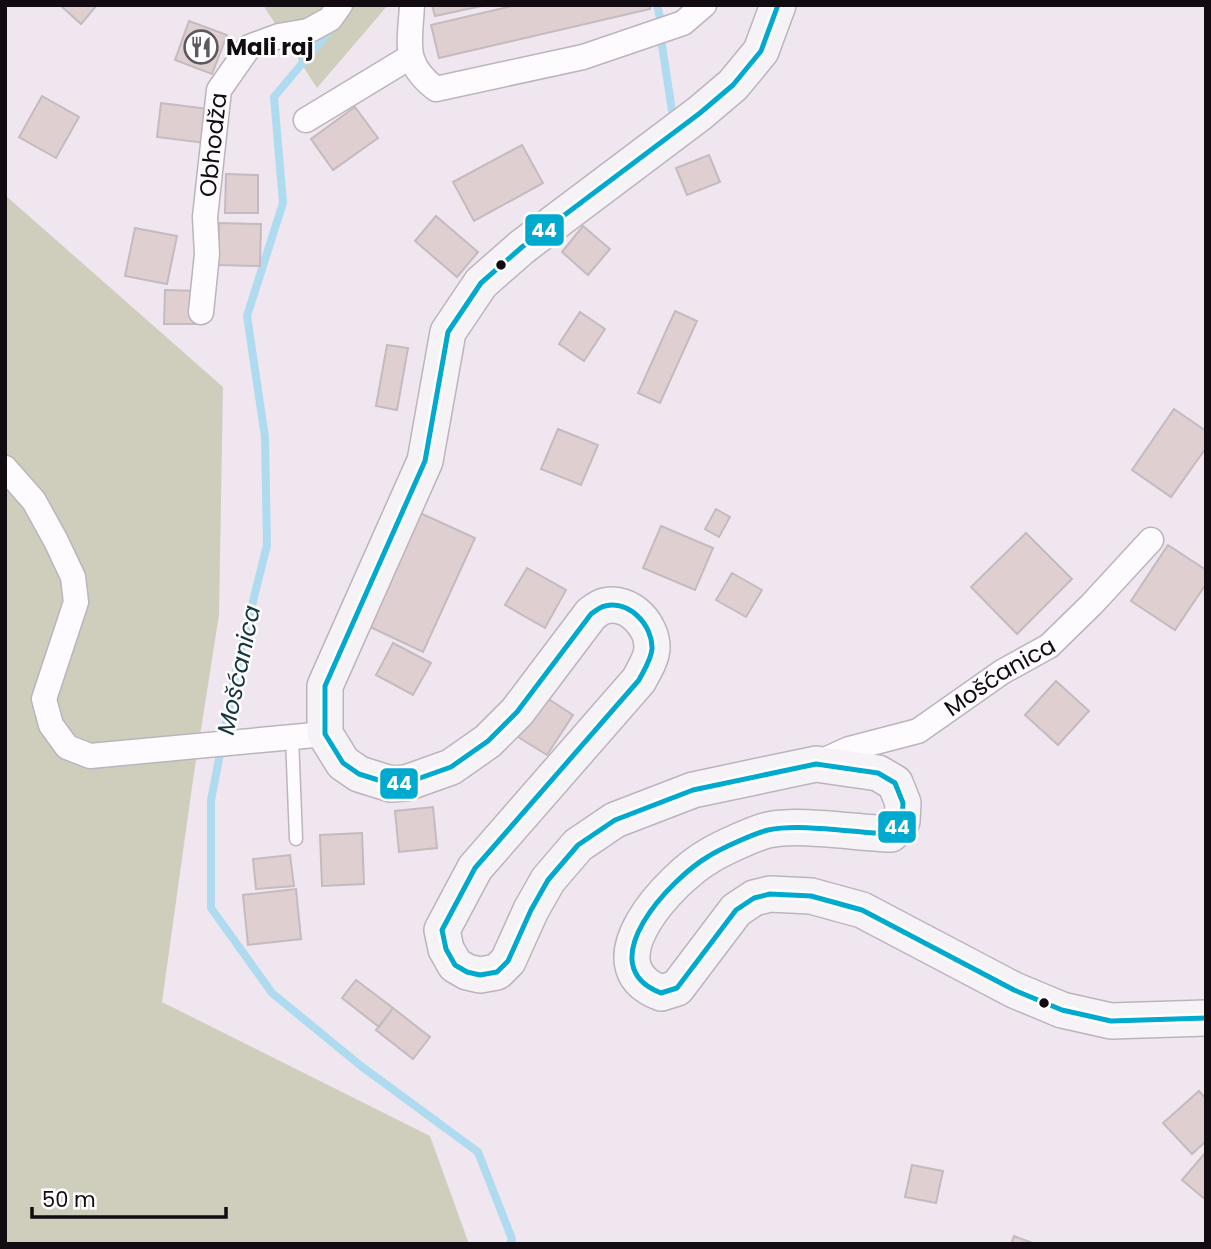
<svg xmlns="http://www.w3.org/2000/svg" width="1211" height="1249" viewBox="0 0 1211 1249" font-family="Poppins,sans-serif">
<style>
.green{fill:#cfcebd}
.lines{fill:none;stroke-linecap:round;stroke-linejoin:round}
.stream{stroke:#aedbef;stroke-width:8}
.building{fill:#e0cfd1;stroke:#c3bbbe;stroke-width:2}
.lane-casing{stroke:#bcb4bc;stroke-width:15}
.street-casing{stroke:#bcb4bc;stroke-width:27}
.secondary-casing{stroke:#bcb4bc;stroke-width:38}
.lane{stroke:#fdfbfd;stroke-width:12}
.street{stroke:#fdfbfd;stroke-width:24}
.secondary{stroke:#f6f3f7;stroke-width:35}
.bus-1-casing{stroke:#fff;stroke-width:10}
.bus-1{stroke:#00a9ce;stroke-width:5}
.bus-dot{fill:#120c12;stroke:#fff;stroke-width:2.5}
.labels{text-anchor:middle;stroke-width:5;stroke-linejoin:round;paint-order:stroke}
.poi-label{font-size:23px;font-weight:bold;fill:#120c12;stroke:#fff;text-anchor:start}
.street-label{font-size:23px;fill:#120c12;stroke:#fff}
.water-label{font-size:24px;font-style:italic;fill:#153641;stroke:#fff}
.line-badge{stroke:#fff;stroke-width:2.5}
.badge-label{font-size:19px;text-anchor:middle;font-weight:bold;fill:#fff}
</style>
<rect width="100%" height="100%" fill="#f0e6f0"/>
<path class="green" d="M263,5H388L317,88Z
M5,195L223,387L219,615L193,780L162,1002L430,1136L469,1244H5Z"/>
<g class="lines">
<path class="stream" d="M657,5L660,18
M331,29L274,97L283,203L247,316L265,437L267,545L238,662L211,800V908L272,993L361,1066L478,1152L512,1239L510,1244
M662,45L672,111"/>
</g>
<path class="building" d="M60,5H97L81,24Z
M432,5H481L482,6L435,16Z
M516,5H650V9L439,58L431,25Z
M189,21L227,35L212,74L175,60Z
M42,96L79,117L56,158L19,137Z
M161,103L209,109L205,143L157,137Z
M355,107L378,138L333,170L311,139Z
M522,145L543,183L474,221L453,182Z
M709,155L720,182L687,195L676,168Z
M226,174L258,175V213H225Z
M436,216L478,252L457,277L415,241Z
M219,223L261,224L260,266L218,265Z
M583,226L610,249L588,275L562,252Z
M135,228L177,236L167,284L125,276Z
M165,290L199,291L198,324H164Z
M675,311L697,321L660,403L638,393Z
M580,312L605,329L584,361L559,344Z
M387,345L408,348L397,410L376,406Z
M1174,409L1206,431V448L1171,497L1132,470Z
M558,429L598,445L581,485L541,469Z
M716,509L730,517L719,537L705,529Z
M420,513L475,538L423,652L368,626Z
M661,526L713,548L695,590L643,568Z
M1026,533L1072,579L1017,634L971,587Z
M1168,545L1206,570V584L1175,630L1131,601Z
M527,568L566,590L545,628L505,605Z
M732,573L762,590L746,617L716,600Z
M393,643L431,663L413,695L376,675Z
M1056,681L1089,711L1058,745L1025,715Z
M544,696L573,715L547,755L518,737Z
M433,807L437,848L399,852L395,811Z
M362,833L364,884L322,886L320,835Z
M290,855L294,886L256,889L253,859Z
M296,889L301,939L248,945L243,895Z
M356,980L393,1008L379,1027L342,998Z
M393,1008L430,1037L413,1059L376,1030Z
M1199,1091L1206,1099V1141L1192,1154L1163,1123Z
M1206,1152V1200L1182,1180Z
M912,1165L943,1171L936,1203L905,1197Z
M1014,1236L1035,1244H1011Z"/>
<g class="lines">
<defs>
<path id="lane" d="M292,737L296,839"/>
<g id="street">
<path d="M412,5C410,44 402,63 436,89L583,57L683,23L704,5"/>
<path d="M306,120L410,57"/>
<path id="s1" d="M201,312L207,254L205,217L219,90L249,47L279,36L308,31L330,19L340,5"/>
<path d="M5,468L34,501L56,541L73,577L76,602L44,699L51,725L67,747L90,756L325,734"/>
<path id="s2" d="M816,764L849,749L918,731L1002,672L1049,646L1092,604L1151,540"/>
</g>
<path id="secondary" d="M778,5L761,51L733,85L700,113L522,247L481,283L448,332L425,461L325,686V734L343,763L359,774L391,784L406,783L451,767L488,741L517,712L591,614C595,611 600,607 605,606C630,600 653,626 652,649C651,660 644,670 639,680L475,868L442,930L446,949L455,965L467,972L480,975L497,972L508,961L531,910L548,880L578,845L615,820L693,790L816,764L878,773L895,783L903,803L902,821L891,834C855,833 801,823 768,830C755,833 720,849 709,856C671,878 588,965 661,993L677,988L736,910L754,898L770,894L811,896L862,910L1014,990L1062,1010L1111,1021L1206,1018"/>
</defs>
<use href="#lane" class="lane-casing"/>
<use href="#street" class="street-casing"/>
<use href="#secondary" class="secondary-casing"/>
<use href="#lane" class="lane"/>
<use href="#street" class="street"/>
<use href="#secondary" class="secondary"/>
<defs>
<path id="bus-1" d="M778,5L761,51L733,85L700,113L522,247L481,283L448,332L425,461L325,686V734L343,763L359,774L391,784L406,783L451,767L488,741L517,712L591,614C595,611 600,607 605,606C630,600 653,626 652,649C651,660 644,670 639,680L475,868L442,930L446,949L455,965L467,972L480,975L497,972L508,961L531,910L548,880L578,845L615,820L693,790L816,764L878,773L895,783L903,803L902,821L891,834C855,833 801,823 768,830C755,833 720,849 709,856C671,878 588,965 661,993L677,988L736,910L754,898L770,894L811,896L862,910L1014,990L1062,1010L1111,1021L1206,1018"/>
</defs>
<use href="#bus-1" class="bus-1-casing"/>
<use href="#bus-1" class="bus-1"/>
</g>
<defs>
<symbol id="restaurant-ring" viewBox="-11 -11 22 22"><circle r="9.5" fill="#fff" stroke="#605860" stroke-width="1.5"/><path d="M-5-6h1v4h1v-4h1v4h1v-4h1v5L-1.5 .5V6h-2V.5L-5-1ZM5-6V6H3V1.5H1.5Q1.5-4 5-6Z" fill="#605860"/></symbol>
</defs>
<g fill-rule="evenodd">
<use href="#restaurant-ring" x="182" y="28" width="38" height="38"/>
</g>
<g class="bus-dot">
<circle cx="501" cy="265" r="6"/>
<circle cx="1044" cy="1003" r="6"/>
</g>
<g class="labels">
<g class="poi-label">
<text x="226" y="55">Mali raj</text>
</g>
<g class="street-label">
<text dy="8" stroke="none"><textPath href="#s1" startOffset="168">Obhodža</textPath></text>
<text dy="8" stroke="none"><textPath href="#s2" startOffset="206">Mošćanica</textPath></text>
</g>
<g class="water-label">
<text transform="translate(239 670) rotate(-78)" y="8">Mošćanica</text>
</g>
</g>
<g class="line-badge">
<rect x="524" y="213" width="41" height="34" rx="7" fill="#00a9ce"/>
<rect x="379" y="767" width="40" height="33" rx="7" fill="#00a9ce"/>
<rect x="877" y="810" width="40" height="34" rx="7" fill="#00a9ce"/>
</g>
<g class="badge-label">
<text x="544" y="237">44</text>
<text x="399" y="790">44</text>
<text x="897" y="834">44</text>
</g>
<rect width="1211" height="1249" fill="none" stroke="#120c12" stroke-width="14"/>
<path d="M32 1207v10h194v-10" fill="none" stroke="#120c12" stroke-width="3.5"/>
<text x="42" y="1207" font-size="21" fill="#120c12" stroke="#ffffff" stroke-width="5" paint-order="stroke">50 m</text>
</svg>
